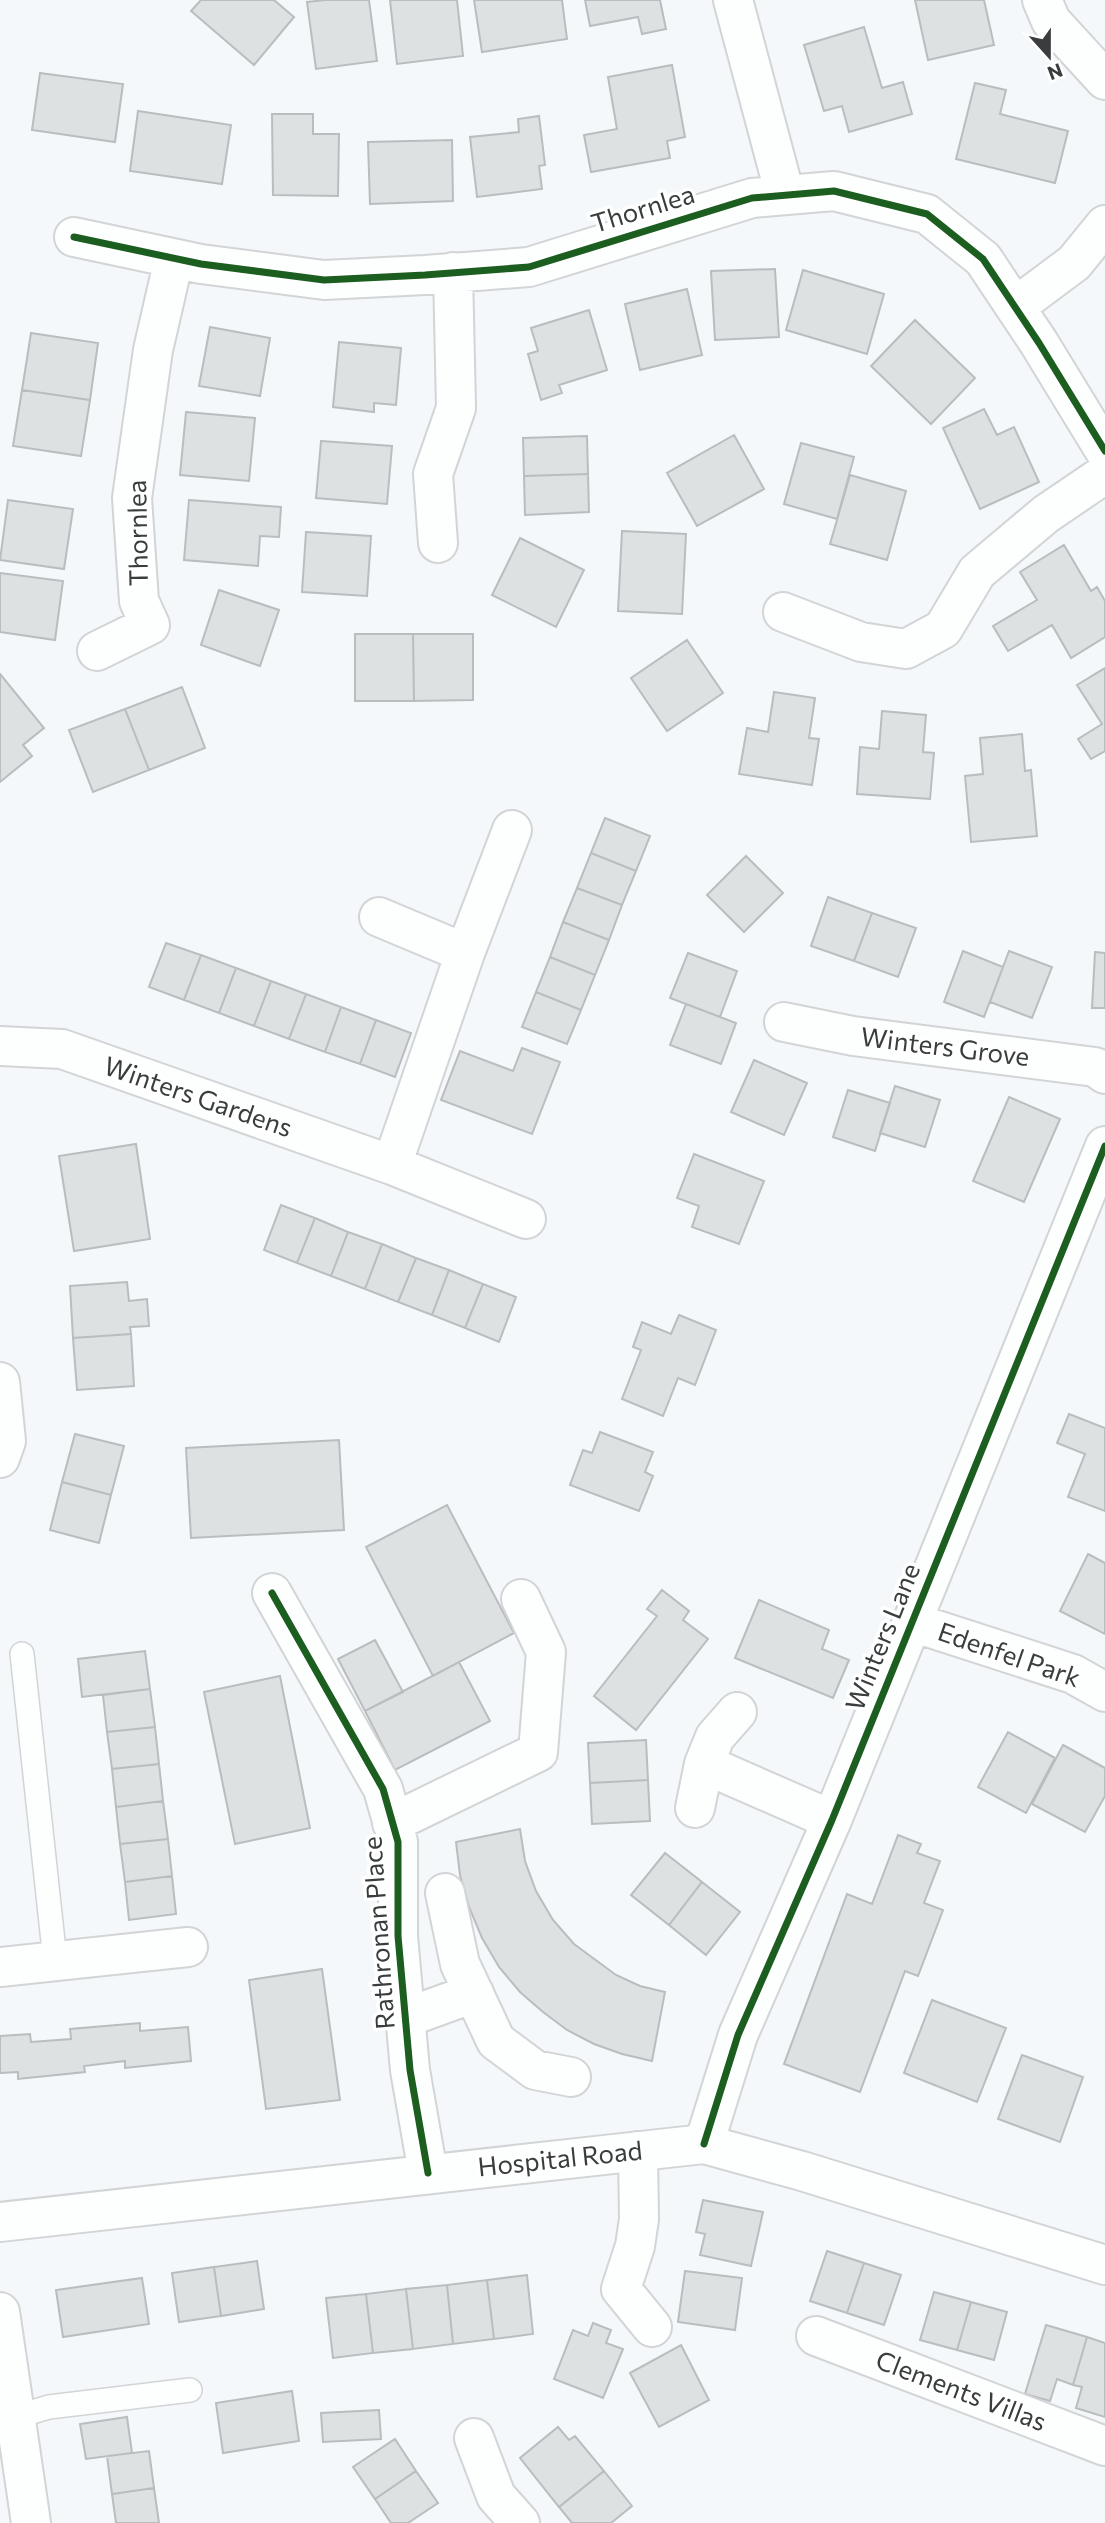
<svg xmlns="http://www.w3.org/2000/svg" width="1105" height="2523" viewBox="0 0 1105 2523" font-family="Commissioner,sans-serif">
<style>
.building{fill:#dde1e2;stroke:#babdbf;stroke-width:2}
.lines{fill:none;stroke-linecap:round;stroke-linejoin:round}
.service-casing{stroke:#d2d4d6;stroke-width:26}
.minor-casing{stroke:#d2d4d6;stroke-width:42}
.secondary-casing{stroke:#d2d4d6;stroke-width:42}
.service{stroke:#fdfefe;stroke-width:23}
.minor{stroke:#fdfefe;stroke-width:38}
.secondary{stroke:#fdfefe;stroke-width:38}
.cycleway-casing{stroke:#fff;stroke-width:11}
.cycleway{stroke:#1b5e20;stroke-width:7}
.labels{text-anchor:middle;stroke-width:7;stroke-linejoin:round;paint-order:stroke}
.street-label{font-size:26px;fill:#3a3d3e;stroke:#fff}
</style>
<rect width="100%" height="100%" fill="#f4f8fa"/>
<path class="building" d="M201,0H274L294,17L254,65L191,11Z
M325,0H369L377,61L316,69L307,2Z
M390,0H457L463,56L397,64Z
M474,0H562L567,39L482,52Z
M585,0H660L666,29L642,34L638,17L590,26Z
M915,0H984L994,45L928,60Z
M864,27L882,88L903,82L912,114L849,132L842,106L824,111L804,45Z
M672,65L685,137L667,141L670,158L591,172L584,135L617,129L608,77Z
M40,73L123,84L115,142L32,130Z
M975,83L1006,90L1000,114L1068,131L1055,183L956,159Z
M138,111L231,125L222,184L130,171Z
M272,114H313V134H339L338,196L273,195Z
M539,116L545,165L539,166L542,189L477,197L470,137L519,132L518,119Z
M452,140L453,201L370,204L368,142Z
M775,269L779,337L715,340L711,271Z
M803,270L884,294L867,354L786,330Z
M687,289L702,355L640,370L625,304Z
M589,310L607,370L559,385L562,393L541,400L528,354L538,351L531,328Z
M915,320L975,378L931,424L871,366Z
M210,327L270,338L260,396L199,386Z
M31,333L98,343L90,400L22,390Z
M339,342L401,348L396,405L374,403V412L333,407Z
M22,390L90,400L81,456L13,446Z
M984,409L997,435L1014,427L1039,482L980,509L943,428Z
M186,412L255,418L249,481L180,475Z
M734,435L764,489L697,526L667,473Z
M587,436L588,474L524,476L523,438Z
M321,441L392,446L387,504L316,498Z
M801,443L854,457L837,519L784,504Z
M588,474L589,512L525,515L524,476Z
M850,475L906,491L887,560L830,544Z
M8,500L73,509L64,569L0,560Z
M189,500L281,507L279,537L260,536L258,566L184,560Z
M622,531L686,534L682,614L618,611Z
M306,532L371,536L367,596L302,592Z
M520,538L584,570L556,627L492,595Z
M1064,545L1091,591L1097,587L1105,601V637L1071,658L1052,625L1008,651L993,626L1037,600L1020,572Z
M0,573L63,581L55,640L0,632Z
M219,590L279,610L260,666L201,645Z
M355,634H413L414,701H355Z
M413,634H473V700L414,701Z
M687,640L723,693L667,731L631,678Z
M1105,668V751L1091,759L1078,739L1102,724L1077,685Z
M0,674L44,728L23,745L32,756L0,782Z
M182,687L205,748L149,770L125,709Z
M774,692L815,698L809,738L819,739L812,785L739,774L747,728L768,732Z
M125,709L149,770L93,792L69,730Z
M882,711L926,715L923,752L934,753L930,799L857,794L860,747L879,749Z
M1022,734L1025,771L1031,770L1037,836L971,842L965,776L983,774L980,738Z
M605,818L650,836L636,871L591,853Z
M591,853L636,871L622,905L577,888Z
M746,856L783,893L744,932L707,895Z
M577,888L622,905L609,940L563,922Z
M828,897L872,913L854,961L811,946Z
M872,913L916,928L898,977L854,961Z
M563,922L609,940L595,975L550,957Z
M166,943L201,955L184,1000L149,987Z
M963,951L1003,967L984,1017L944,1002Z
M1009,951L1052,967L1032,1018L990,1002Z
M1095,952L1105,953V1008H1092Z
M688,953L737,971L720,1017L670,998Z
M201,955L236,968L219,1013L184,1000Z
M550,957L595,975L581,1010L536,992Z
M236,968L271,981L254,1026L219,1013Z
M271,981L306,994L289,1039L254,1026Z
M536,992L581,1010L567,1044L522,1027Z
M306,994L341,1007L325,1052L289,1039Z
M686,1004L736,1023L721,1064L670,1045Z
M341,1007L376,1020L360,1064L325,1052Z
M376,1020L411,1033L395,1077L360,1064Z
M522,1048L560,1062L532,1134L441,1100L460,1051L513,1071Z
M754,1060L807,1083L784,1135L731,1112Z
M895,1086L940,1100L925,1147L880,1133Z
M848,1090L890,1103L875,1151L833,1137Z
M1009,1097L1060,1119L1024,1202L973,1181Z
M136,1144L150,1239L74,1251L59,1156Z
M694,1154L764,1181L739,1244L692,1227L699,1206L677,1198Z
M281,1205L315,1218L297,1263L264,1250Z
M315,1218L348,1232L331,1276L297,1263Z
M348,1232L382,1244L365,1289L331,1276Z
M382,1244L416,1258L398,1302L365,1289Z
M416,1258L449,1270L432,1315L398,1302Z
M449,1270L483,1284L465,1328L432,1315Z
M127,1282L129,1301L147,1299L149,1326L130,1327L131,1334L73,1338L70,1286Z
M483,1284L516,1297L499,1342L465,1328Z
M679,1315L716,1330L695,1385L678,1378L663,1416L622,1399L641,1350L633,1347L642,1322L671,1334Z
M131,1334L134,1386L77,1390L73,1338Z
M1069,1414L1105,1428V1511L1068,1497L1085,1454L1057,1443Z
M600,1432L653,1452L645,1472L653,1476L639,1511L570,1485L583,1450L592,1453Z
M75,1434L124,1446L111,1495L62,1482Z
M339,1440L344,1530L191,1538L186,1448Z
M62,1482L111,1495L99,1543L50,1530Z
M447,1505L514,1633L433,1676L366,1547Z
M1088,1554L1105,1563V1634L1060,1611Z
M662,1590L689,1611L683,1620L708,1639L636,1730L594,1696L657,1616L647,1609Z
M759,1600L829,1630L822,1649L849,1660L833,1698L735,1658Z
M375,1640L403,1692L365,1711L338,1659Z
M145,1651L150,1689L82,1697L78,1659Z
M459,1662L490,1721L395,1770L365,1711Z
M280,1676L310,1828L235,1844L204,1692Z
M150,1689L155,1727L107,1732L103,1695Z
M155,1727L159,1764L112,1769L107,1732Z
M1008,1732L1055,1758L1026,1813L978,1787Z
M646,1740L648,1780L590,1783L588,1743Z
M1063,1745L1105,1768V1796L1085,1832L1032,1804Z
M159,1764L163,1801L116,1807L112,1769Z
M648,1780L650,1821L592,1824L590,1783Z
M163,1801L168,1839L120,1844L116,1807Z
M520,1829L525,1861L536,1891L553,1920L574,1944L616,1975L640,1986L665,1992L652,2061L622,2054L594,2044L567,2030L543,2012L520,1992L499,1967L482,1938L469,1907L460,1875L456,1842Z
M898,1835L921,1844L917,1853L940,1861L924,1903L943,1910L918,1976L905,1971L860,2092L784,2064L847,1894L872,1904Z
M168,1839L172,1876L125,1882L120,1844Z
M665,1853L702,1882L669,1925L631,1895Z
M172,1876L176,1914L129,1920L125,1882Z
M702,1882L740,1912L706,1955L669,1925Z
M322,1969L340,2100L266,2109L249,1980Z
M932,2000L1006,2028L977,2102L904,2073Z
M140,2023V2031L188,2027L191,2061L125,2068V2061L84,2066L85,2072L18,2079V2072L0,2073V2036L30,2034L31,2042L71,2039L70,2029Z
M1022,2055L1083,2077L1060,2142L998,2119Z
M703,2200L763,2212L751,2266L700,2255L705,2234L696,2232Z
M827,2251L864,2263L847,2313L810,2301Z
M257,2261L264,2309L221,2316L214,2267Z
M864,2263L901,2275L884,2325L847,2313Z
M214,2267L221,2316L179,2322L172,2273Z
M685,2271L742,2278L735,2330L678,2322Z
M527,2275L533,2334L494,2339L487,2280Z
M142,2278L149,2324L63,2337L56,2290Z
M487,2280L494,2339L453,2344L447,2285Z
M447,2285L453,2344L413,2349L406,2289Z
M406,2289L413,2349L373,2353L366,2294Z
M934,2292L971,2302L957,2350L920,2340Z
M366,2294L373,2353L333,2358L326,2298Z
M971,2302L1007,2312L994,2360L957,2350Z
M593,2323L611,2330L606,2343L623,2349L603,2398L554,2379L573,2330L588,2336Z
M1046,2325L1087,2337L1073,2385L1057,2379L1050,2401L1025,2394Z
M1087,2337L1105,2343V2417L1076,2408L1082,2387L1073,2385Z
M681,2345L709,2400L659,2427L630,2373Z
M292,2391L299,2441L223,2453L216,2403Z
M379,2410L381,2439L323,2442L321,2413Z
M127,2417L132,2453L86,2459L80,2424Z
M558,2427L569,2440L575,2436L604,2471L559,2507L520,2458Z
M395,2439L416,2471L375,2499L353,2467Z
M149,2451L154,2488L112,2494L107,2456Z
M416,2471L438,2503L408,2523H391L375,2499Z
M604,2471L632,2506L611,2523H572L559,2507Z
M154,2488L159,2523H116L112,2494Z"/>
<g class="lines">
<defs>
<path id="service" d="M22,1654L55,1960
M15,2417L49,2407L190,2390"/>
<path id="minor" d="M733,0L785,195
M1042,0L1051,21L1105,80
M74,237L201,264L324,280L425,275L529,267L752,198L834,191L927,214L983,259L1039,343L1105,451
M1015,307L1074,263L1105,225
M438,543L433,474L456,408L453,272
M783,612L861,642L906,649L943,629L977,572L1046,514L1105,474
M97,651L150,625L139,601L132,498L153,350L174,259
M379,917L465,953
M784,1022L853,1036L1095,1067L1105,1074
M0,1046L62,1049L392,1165L526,1219
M392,1165L465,953L512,830
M0,1382L6,1441L0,1458
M272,1593L383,1789L398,1842V1936L410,2070L428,2173
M912,1622L1073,1674L1105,1692
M704,1764L832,1820
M695,1808L704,1764L715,1737L737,1712
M392,1823L538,1752L546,1652L521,1599
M445,1893L460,1964L496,2041L535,2070L571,2077
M0,1967L188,1947
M405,2018L474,1993
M704,2144L738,2035L832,1820L1105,1146
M638,2151L639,2219L635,2246L621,2289L652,2327
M0,2312L31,2523
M816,2336L1105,2446
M474,2438L496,2496L520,2523"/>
<path id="secondary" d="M0,2222L704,2144L802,2171L1105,2265"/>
</defs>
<use href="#service" class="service-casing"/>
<use href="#minor" class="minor-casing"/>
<use href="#secondary" class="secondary-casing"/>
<use href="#service" class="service"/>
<use href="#minor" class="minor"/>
<use href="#secondary" class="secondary"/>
<defs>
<path id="cycleway" d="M74,237L201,264L324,280L425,275L529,267L752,198L834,191L927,214L983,259L1039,343L1105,451
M272,1593L383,1789L398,1842V1936L410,2070L428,2173
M704,2144L738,2035L832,1820L1105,1146"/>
</defs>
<use href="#cycleway" class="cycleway-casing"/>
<use href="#cycleway" class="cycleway"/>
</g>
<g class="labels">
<g class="street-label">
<text transform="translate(643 209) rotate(-17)" y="9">Thornlea</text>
<text transform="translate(138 533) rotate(-91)" y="9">Thornlea</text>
<text transform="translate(945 1047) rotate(7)" y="9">Winters Grove</text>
<text transform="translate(198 1097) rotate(19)" y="9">Winters Gardens</text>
<text transform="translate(883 1637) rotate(-68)" y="9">Winters Lane</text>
<text transform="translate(1009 1655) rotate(19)" y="9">Edenfel Park</text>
<text transform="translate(379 1933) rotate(-94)" y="9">Rathronan Place</text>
<text transform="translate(560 2159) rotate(-6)" y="9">Hospital Road</text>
<text transform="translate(961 2391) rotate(21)" y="9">Clements Villas</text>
</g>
</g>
<g transform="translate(1049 56) rotate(159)" stroke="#ffffff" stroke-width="5" paint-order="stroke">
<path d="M0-5L12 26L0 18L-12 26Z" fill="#3a3d3e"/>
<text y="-10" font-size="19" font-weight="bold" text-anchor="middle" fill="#3a3d3e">N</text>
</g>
</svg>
